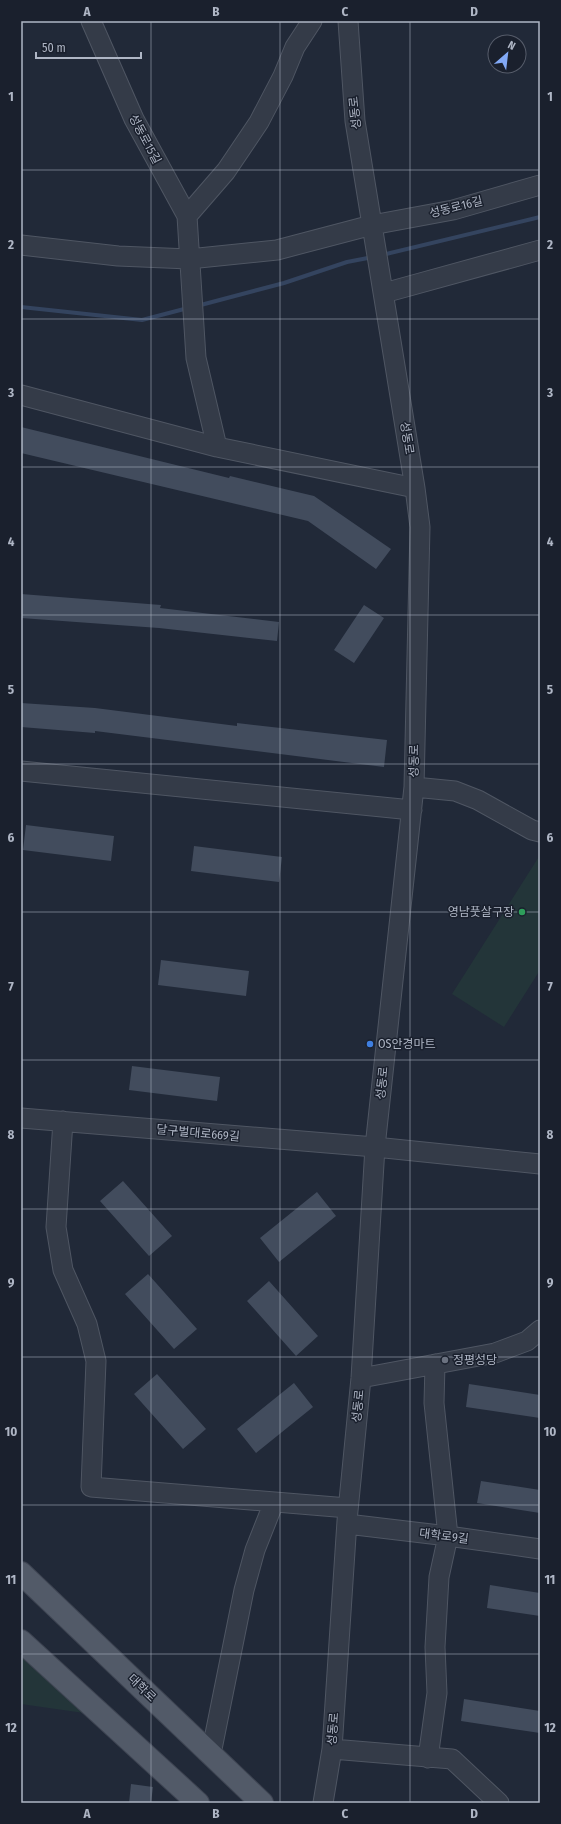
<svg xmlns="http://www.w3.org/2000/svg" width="561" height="1824" viewBox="0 0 561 1824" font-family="'Fira Sans Condensed','Noto Sans KR',sans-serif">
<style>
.green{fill:#233539}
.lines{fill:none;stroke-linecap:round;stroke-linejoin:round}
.stream{stroke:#34445f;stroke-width:4}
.building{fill:#424c5d}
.minor-casing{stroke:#4f5663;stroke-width:21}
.major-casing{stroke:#3e4452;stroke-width:24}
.minor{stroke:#343b48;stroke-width:19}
.major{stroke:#525a68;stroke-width:22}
.grid{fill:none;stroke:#afb6c5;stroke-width:1;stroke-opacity:0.55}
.leisure-dot{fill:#2e9e5b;stroke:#1a202d;stroke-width:1.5}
.shop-dot{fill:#3f7fe0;stroke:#1a202d;stroke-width:1.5}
.worship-dot{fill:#6b7280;stroke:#1a202d;stroke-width:1.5}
.labels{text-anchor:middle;stroke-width:3;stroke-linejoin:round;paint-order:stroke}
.street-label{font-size:12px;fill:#afb6c5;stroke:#1a202d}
.poi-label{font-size:12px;fill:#afb6c5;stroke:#1a202d;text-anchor:start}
.neatline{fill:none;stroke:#afb6c5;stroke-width:1.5}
.grid-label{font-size:13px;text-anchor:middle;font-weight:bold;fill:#afb6c5}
</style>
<rect width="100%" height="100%" fill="#212938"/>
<path class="green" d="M540,855V970L504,1027L452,994Z
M21,1653L84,1713L21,1704Z"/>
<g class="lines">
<path class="stream" d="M382,255L540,217
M197,306L284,283L347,262L373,257
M21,307L142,320L188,308"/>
</g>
<path class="building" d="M21,427L229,478L230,476L314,496L391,549L376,569L308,521L21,453Z
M21,594L161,605L160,608L279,622L277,641L159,628L21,618Z
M364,605L384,618L354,663L334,650Z
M21,703L95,708L237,726V723L387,740L384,767L95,731V733L21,727Z
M26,825L114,836L111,861L23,850Z
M194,846L282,857L279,882L191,871Z
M161,960L249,971L246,996L158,985Z
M132,1066L220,1077L217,1101L129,1090Z
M123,1181L172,1236L149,1256L100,1201Z
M317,1192L336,1216L279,1262L260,1238Z
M148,1274L197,1329L174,1349L125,1294Z
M269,1281L318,1336L296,1356L247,1301Z
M157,1374L206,1429L183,1449L134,1394Z
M294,1383L313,1407L256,1453L237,1429Z
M469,1384L540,1395V1418L466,1407Z
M481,1481L540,1490V1513L477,1503Z
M490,1585L540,1593V1616L487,1608Z
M464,1699L540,1711V1733L461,1721Z
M131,1784L153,1787L151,1803H129Z"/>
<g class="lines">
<defs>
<path id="minor" d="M91,21L134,119L187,216L196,358L217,447
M187,216L226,171L259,122L283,76L295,47L312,21
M21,245L118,256L189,259L277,250L372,225L453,210L540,185
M384,293L540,250
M21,395L217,447L415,488
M21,771L412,810
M414,787L455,791L478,800L532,830L540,832
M21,1118L375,1147L540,1164
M63,1121L56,1227L63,1270L87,1324L96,1361L91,1487L348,1508
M361,1378L495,1353L527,1341L540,1330
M347,1524L448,1536L540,1549
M332,1749L452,1759L499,1803
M211,1754L244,1590L255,1550L274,1502
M428,1758L437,1693L435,1647L439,1577L448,1536L434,1403L435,1364
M323,1803L332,1749L347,1521L361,1378L375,1147L414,787L420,527L415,488L355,121L348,21"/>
<path id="major" d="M21,1573L262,1803
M21,1641L198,1803"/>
</defs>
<use href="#minor" class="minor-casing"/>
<use href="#major" class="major-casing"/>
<use href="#minor" class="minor"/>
<use href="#major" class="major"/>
</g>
<path class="grid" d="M151,21V1803M280,21V1803M410,21V1803M21,170H540M21,319H540M21,467H540M21,615H540M21,764H540M21,912H540M21,1060H540M21,1209H540M21,1357H540M21,1505H540M21,1654H540"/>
<circle class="leisure-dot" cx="522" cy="912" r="4"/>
<circle class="shop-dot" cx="370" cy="1044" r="4"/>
<circle class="worship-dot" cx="445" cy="1360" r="4"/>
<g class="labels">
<g class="street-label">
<text transform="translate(355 113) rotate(-96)" y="4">성동로</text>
<text transform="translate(145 139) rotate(62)" y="4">성동로15길</text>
<text transform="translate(456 207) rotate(-14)" y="4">성동로16길</text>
<text transform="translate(407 438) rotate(81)" y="4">성동로</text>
<text transform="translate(414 761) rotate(-89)" y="4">성동로</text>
<text transform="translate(382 1083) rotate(-84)" y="4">성동로</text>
<text transform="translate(198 1133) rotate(5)" y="4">달구벌대로669길</text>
<text transform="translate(358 1406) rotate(-84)" y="4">성동로</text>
<text transform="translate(444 1536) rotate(7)" y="4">대학로9길</text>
<text transform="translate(142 1688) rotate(44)" y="4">대학로</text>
<text transform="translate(333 1729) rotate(-86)" y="4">성동로</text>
</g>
<g class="poi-label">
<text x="514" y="916" text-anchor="end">영남풋살구장</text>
<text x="378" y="1048">OS안경마트</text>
<text x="453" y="1364">정평성당</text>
</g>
</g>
<rect width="561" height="1824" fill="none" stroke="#1a202d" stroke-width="44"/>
<g transform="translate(507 54) rotate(28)"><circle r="19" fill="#1a202d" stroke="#565c6a"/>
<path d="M0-3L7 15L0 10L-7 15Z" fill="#82a9f6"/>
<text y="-6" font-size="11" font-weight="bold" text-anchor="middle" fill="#afb6c5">N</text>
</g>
<path d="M36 52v6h105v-6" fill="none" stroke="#afb6c5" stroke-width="2"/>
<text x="42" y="52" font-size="12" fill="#afb6c5" stroke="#1a202d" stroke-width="3" paint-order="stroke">50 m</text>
<rect x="22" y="22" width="517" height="1780" class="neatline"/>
<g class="grid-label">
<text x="87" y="16">A</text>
<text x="216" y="16">B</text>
<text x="345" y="16">C</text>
<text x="474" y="16">D</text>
<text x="11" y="101">1</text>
<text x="550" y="101">1</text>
<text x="11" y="249">2</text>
<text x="550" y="249">2</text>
<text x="11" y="397">3</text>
<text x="550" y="397">3</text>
<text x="11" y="546">4</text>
<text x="550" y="546">4</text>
<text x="11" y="694">5</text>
<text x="550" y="694">5</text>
<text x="11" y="842">6</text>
<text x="550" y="842">6</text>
<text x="11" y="991">7</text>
<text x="550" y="991">7</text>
<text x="11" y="1139">8</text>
<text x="550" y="1139">8</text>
<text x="11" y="1287">9</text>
<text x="550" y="1287">9</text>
<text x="11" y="1436">10</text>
<text x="550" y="1436">10</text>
<text x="11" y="1584">11</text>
<text x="550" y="1584">11</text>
<text x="11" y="1732">12</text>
<text x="550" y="1732">12</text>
<text x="87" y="1818">A</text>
<text x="216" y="1818">B</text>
<text x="345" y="1818">C</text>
<text x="474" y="1818">D</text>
</g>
</svg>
